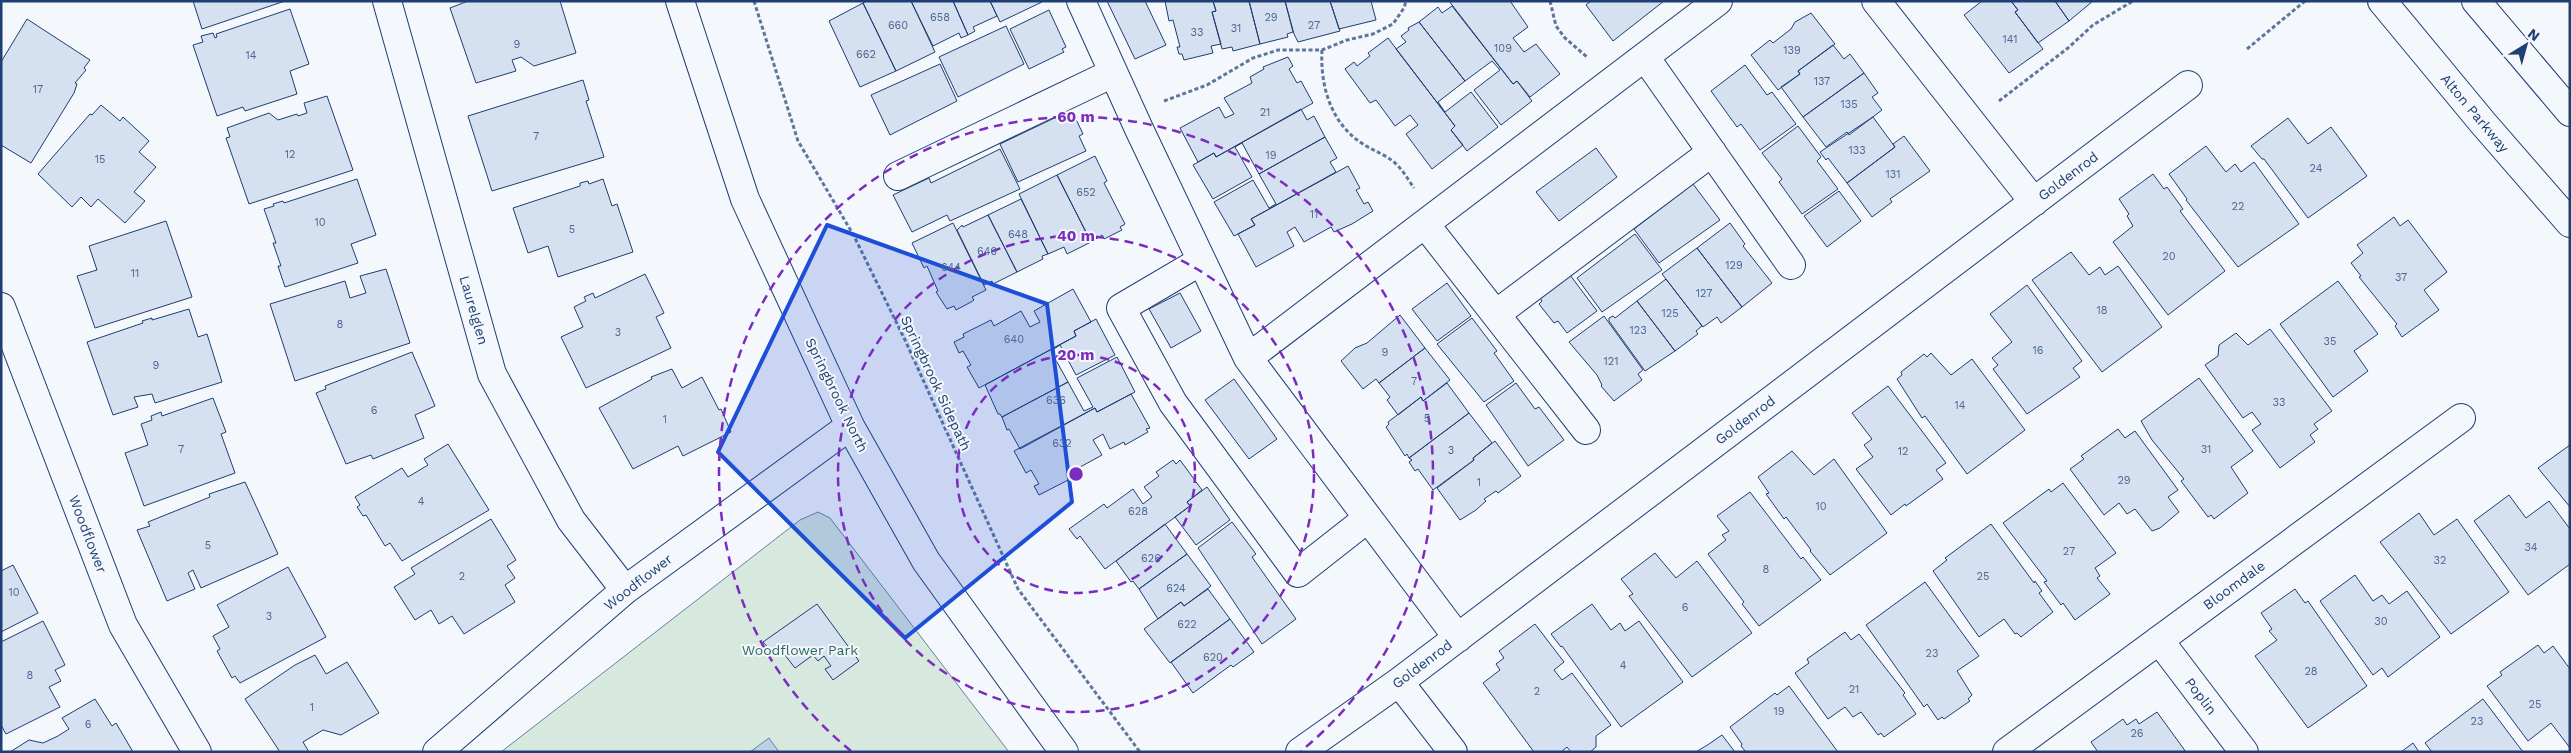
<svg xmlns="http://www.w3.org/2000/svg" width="2571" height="753" viewBox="0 0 2571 753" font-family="'Work Sans',sans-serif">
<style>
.green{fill:#d7e8df;stroke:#687fa3}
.water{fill:#bed0e5;stroke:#687fa3}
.building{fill:#d5e0f0;stroke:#1d3f73}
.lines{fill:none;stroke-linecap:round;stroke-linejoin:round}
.minor-casing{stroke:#1d3f73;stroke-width:30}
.major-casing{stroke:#1d3f73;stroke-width:30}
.path{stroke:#5e769c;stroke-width:3;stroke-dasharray:4 2.5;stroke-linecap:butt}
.minor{stroke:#f4f7fb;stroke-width:28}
.major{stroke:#f4f7fb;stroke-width:28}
.marked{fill:#1d4ed8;fill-opacity:0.2;stroke:#1d4ed8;stroke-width:4;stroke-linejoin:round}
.ring{fill:none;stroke:#7b2cbf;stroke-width:2.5;stroke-dasharray:9 6}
.labels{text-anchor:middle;stroke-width:4;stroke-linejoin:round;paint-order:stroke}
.number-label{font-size:11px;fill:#4b6792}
.street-label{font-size:14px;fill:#1d3f73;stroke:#f4f7fb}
.park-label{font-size:14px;fill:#2c6c60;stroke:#f4f7fb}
.centre{fill:#7b2cbf;stroke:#f4f7fb;stroke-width:2.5}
.ring-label{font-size:15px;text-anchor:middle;font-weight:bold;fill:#7b2cbf;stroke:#f4f7fb;stroke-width:4;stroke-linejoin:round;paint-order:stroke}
</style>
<rect width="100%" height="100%" fill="#f4f7fb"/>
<path class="green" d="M818,512L830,518L1009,752H501L800,520Z"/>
<path class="water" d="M769,738L779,752H750Z"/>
<path class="building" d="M193,1H285L202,29Z
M468,1H560L576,53L534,66L521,57L512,60L516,71L476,83L450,8Z
M867,1H911L935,52L896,71L863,3Z
M911,1H953L968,35L961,38L959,33L933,46Z
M953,1H990L997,16L973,27L975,31L968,35Z
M990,1H1042V2L1000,22Z
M1107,1H1145L1166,45L1135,59Z
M1165,1H1213L1216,11L1212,12L1221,44L1211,46L1213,53L1184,60L1182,54H1179L1177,47H1180L1173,20L1169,21Z
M1213,1H1249L1260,44L1233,51L1232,47L1222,49L1212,12L1216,11Z
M1249,1H1285L1293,32L1287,34L1288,37L1260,44Z
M1285,1H1330L1340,31L1298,42L1294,34Z
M1330,1H1371L1376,20L1339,29Z
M1449,1H1510L1528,27L1513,38L1524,52L1536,44L1560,74L1530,97L1517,81L1513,84Z
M1591,1H1664L1613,41L1586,5Z
M1982,1H2011L2018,10L2015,12L2043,49L2009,73L1964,15Z
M2011,1H2055L2069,21L2038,43L2015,12L2018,10Z
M2055,1H2093L2069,21Z
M863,3L896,71L860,87L829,21Z
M1452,6L1513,84L1517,81L1532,101L1501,125L1474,90L1500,70L1492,61L1465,81L1419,22L1438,7L1442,13Z
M290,9L309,64L290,71L297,94L245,111L243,107L217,116L193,45L203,42L201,36L213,33L215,38L217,37L216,34Z
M1049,10L1066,47L1062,49L1064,52L1029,69L1010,29Z
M1811,13L1835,44L1798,71L1800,74L1778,90L1751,55L1770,40L1773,43L1791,29L1795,22Z
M27,19L90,60L84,68L86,70L75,83L77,84L74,93L31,163L1,145V62Z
M1419,22L1465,81L1438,102L1445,112L1471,92L1498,127L1467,151L1451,130L1455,126L1396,49L1406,42L1401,36L1409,30L1408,28Z
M1006,26L1024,64L958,97L939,57Z
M1388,38L1455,126L1451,130L1463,145L1432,169L1406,134L1418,125L1410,115L1395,126L1376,100L1370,103L1345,69L1354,62L1357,66L1370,56L1368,53Z
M1833,45L1844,59L1850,54L1864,73L1803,117L1781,87L1800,74L1798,71Z
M1288,57L1293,66L1289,69L1297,83L1301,81L1313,103L1216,157L1214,153L1198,162L1180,128L1219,107L1225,118L1234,114L1224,98L1252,83L1250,77L1264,69L1263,67Z
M940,64L957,101L890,135L871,95Z
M1745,65L1767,95L1772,92L1796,124L1760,150L1741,124L1737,127L1711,91Z
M1864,73L1878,93L1872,97L1882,110L1849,135L1847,132L1826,147L1803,117Z
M583,80L589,100L586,101L604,157L492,191L468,116Z
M327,96L353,170L249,204L226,138L230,137L227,128L269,113L278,120L297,114L298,116L307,113L304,103Z
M101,105L120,121L123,117L149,141L139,152L156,167L134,192L145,201L125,223L98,199L91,207L81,197L72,207L38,174L90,114L92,115Z
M1301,109L1307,120L1314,116L1325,137L1259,174L1242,143L1235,147L1252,177L1213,199L1193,165L1214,153L1216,157Z
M1067,112L1068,115L1073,113L1083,134L1079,136L1086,151L1018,182L1000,144Z
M1873,117L1895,147L1847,183L1828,158L1826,160L1820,152Z
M2288,118L2308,144L2331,127L2367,176L2308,218L2264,159H2262L2251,146Z
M1798,126L1821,157L1817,161L1838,189L1802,214L1779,182L1782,179L1762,153Z
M1904,136L1930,171L1890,199L1892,202L1872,217L1847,183L1895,147L1893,144Z
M1325,137L1337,158L1330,162L1336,172L1251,219L1255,225L1234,236L1214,202L1253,180L1269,208L1276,204L1259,174Z
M2206,146L2226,172L2235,164L2241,172L2254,162L2299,224L2238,267L2186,200L2187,199L2169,174Z
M1596,148L1617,177L1559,221L1536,192Z
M1000,149L1020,189L950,221L947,215L912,232L893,195L929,178L931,183Z
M1095,156L1107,181L1104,183L1125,224L1120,227L1122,230L1104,239L1102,235L1091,242L1057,175Z
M1348,166L1360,188L1356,190L1364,204L1368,202L1373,211L1352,224L1334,232L1331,227L1304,242L1295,227L1287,232L1294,246L1256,267L1238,234L1255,225L1251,219Z
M2153,174L2164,189L2167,187L2183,209L2180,211L2225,271L2168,315L2113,242L2133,226L2127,216L2129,214L2119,199Z
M1057,175L1091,242L1067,254L1064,247L1048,254L1019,194Z
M357,179L376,235L351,244L358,263L285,287L278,266H281L273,243H276L264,209L274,206L273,204L283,201L284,203Z
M603,179L612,206L617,204L633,252L558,277L548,246L528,253L513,208L580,186V183L588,181L589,184Z
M1693,184L1720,220L1659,263L1634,229Z
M1839,191L1861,221L1827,247L1804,216Z
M1021,199L1048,254L1042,256L1043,259L1017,272L988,215Z
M988,215L1017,272L993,284L992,281L984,285L957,230L962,225L963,227Z
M2394,217L2400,226L2408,220L2447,272L2424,290L2439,310L2402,337L2395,326L2397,324L2359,277L2361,276L2351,263L2363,253L2357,245Z
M166,221L192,297L95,328L77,276L97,270L89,246Z
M953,223L986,290L972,297L974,300L971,302L956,310L954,306L947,309L936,292L938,291L927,266L924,268L912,243Z
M1730,223L1745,244L1743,246L1772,283L1742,307L1697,248Z
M1635,234L1662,270L1602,312L1577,278Z
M1697,248L1742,307L1721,323L1717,317L1703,327L1662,274Z
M2071,252L2089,275L2100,267L2105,275L2118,266L2162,327L2102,372L2032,280Z
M386,269L410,343L295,381L270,304L345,281L350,298L366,293L360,276Z
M645,274L664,313L656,317L671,348L586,388L561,337L583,327L574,307L586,301L584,297L593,293L595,298Z
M1570,275L1597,311L1567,333L1558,321L1554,323L1539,304L1542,301L1540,298Z
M1666,279L1702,326L1696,331L1698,334L1675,351L1637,301Z
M2338,281L2378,334L2354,351L2368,371L2333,397L2280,324Z
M1447,283L1471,316L1437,341L1412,309Z
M2027,285L2082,361L2073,368L2080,377L2027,414L1993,369L1998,365L1992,358L2012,342L1990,314Z
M1073,289L1091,322L1074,331L1076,336L979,388L967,367L971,365L963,351L959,353L954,342L964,337L963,334L991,320L994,326L1021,311L1030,327L1040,322L1034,311Z
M1180,293L1201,331L1171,348L1149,309Z
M1637,301L1675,351L1645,371L1609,321V318L1613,316L1615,318Z
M189,309L198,337L207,334L222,382L155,403L152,394L134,397L138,407L113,415L87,342L143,323L142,321L152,318V320Z
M1400,315L1425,348L1379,383L1376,379L1363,389L1341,361L1355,348L1367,343Z
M1604,316L1643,370L1638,374L1642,380L1614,401L1601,386L1602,385L1597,375L1569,342Z
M1472,318L1497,351L1494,353L1514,381L1484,402L1437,344Z
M1096,319L1115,355L1076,375L1060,345L1051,351L1068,382L1002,417L1000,414H998L985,385L1076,336L1074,331Z
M2270,329L2332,411L2314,424L2318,429L2310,435L2315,442L2280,468L2252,430L2261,424L2252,412L2243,418L2205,365L2218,356L2219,345L2236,333L2248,345Z
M1425,348L1450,380L1423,401L1421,397L1398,415L1387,400L1390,397L1379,383Z
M412,352L435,406L415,415L424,438L373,459L371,455L346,464L316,393L326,389L325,386Z
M1931,353L1951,375L1972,359L2025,430L1967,474L1925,416L1922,418L1897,379L1902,375L1901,372L1924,354L1927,357Z
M1117,357L1135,392L1097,412L1095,408L1020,449L1009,429L1007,430L1002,417L1068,382L1084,411L1093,407L1077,378Z
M672,369L682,388L702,377L719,410L721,409L731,432L683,456L678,446L633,469L599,408L652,379L651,377Z
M2199,378L2253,451L2231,467L2248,493L2214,519L2211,515L2208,517L2181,481L2184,479L2152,440L2141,421Z
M1234,379L1277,439L1249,459L1205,400Z
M1447,383L1469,413L1409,458L1407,454L1405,456L1386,427L1389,424L1388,422L1421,397L1423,401Z
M1516,383L1535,409L1539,407L1564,440L1528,466L1486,405Z
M1888,386L1946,463L1936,470L1943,479L1906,506L1905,504L1891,515L1856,469L1873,457L1864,445L1872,439L1852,413Z
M1131,394L1150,428L1146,429L1148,432L1125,445L1124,442L1110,449L1103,434L1093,440L1102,455L1073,471L1076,476L1039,495L1034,486L1039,484L1031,470L1026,473L1014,451L1095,408L1097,412Z
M213,398L226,432L221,434L235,473L144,506L125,453L148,445L141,424L152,420L151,416L161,412L162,416Z
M1469,413L1492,443L1473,458L1474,460L1433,490L1418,469L1415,471L1409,462L1412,460L1409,458Z
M2118,429L2125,438L2135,431L2178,490L2168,497L2179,512L2160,528L2152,531L2135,509L2127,514L2119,503L2104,515L2070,469L2084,459L2081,456Z
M1495,441L1521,476L1498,493L1496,491L1484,499L1486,501L1476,510L1460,520L1437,488L1474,460L1473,458Z
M448,444L489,510L402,561L390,543L385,546L366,515L363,516L357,507L360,505L355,497L402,468L408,477L428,465L424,459Z
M2570,445V507L2538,468Z
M1792,451L1814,475L1834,459L1887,533L1830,575L1810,551L1811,550L1786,517L1784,519L1766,494L1769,493L1758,477Z
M1173,460L1176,464L1180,460L1202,490L1187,502L1190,506L1105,569L1080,536L1077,539L1069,529L1104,504L1107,508L1133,489L1143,504L1152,497L1144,487L1159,476L1156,472Z
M245,482L278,554L201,588L193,570L188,573L195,589L167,601L137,530L150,526L148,522L210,497L209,494Z
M2063,483L2116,553L2095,568L2100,576L2097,578L2110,594L2075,620L2063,603L2061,605L2044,582L2047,581L2003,523L2049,489L2051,492Z
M1207,487L1230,520L1196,545L1175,517L1190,506L1187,502Z
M1750,492L1801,559L1803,557L1821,580L1759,626L1742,604L1744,602L1708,554L1726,540L1722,535L1729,531L1717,516Z
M2509,495L2526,518L2549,501L2570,529V564L2528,595L2474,521Z
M2419,513L2434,535L2457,519L2509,592L2451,634L2380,542Z
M491,519L516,560L507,566L515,578L505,585L515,602L464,634L452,616L439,624L431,610L415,620L394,587L415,574L411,568Z
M1232,522L1256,554L1252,557L1296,619L1262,644L1198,548Z
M1165,524L1187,554L1139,589L1133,581L1131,582L1116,561Z
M1991,524L2034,583L2035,581L2042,591L2039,593L2053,612L2021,637L2017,633L2015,634L2004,619L1979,637L1933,571L1947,560L1945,558Z
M1655,553L1676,578L1697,561L1752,633L1692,677L1629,596L1633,594L1621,579Z
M1187,554L1211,586L1184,606L1181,602L1158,619L1139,589Z
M13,565L38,613L1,632V571Z
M288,567L326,637L240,683L235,676L232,678L217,651L220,649L213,636L229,627L217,605Z
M2355,575L2373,601L2382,595L2389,604L2407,591L2440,637L2388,677L2382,668L2373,675L2320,601Z
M1925,582L1979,656L1957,671L1972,695L1968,699L1970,701L1944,719L1942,717L1938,720L1927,704L1924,707L1866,625Z
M1208,589L1230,619L1170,663L1144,629L1181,602L1184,606Z
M2295,589L2305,603L2308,601L2367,686L2308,728L2255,656L2277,640L2269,631L2272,629L2261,613Z
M817,604L859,661L833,680L825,669L831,666L824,656L818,661L813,655L795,668L778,646L771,651L763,642Z
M1592,604L1611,630L1620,623L1625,631L1639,621L1683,682L1621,727L1562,646L1561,647L1551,634Z
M1230,619L1254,652L1233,667L1231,665L1193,693L1171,662Z
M43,621L65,665L55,670L61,681L49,687L60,707L6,734L1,725V642Z
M1535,624L1564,662L1554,670L1562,680L1572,673L1611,725L1596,736V747L1590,752H1571L1567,747L1561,752H1534L1483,683L1500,670L1496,664L1504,658L1499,651Z
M1845,632L1851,640L1859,634L1905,693L1903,695L1916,714L1884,737L1881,733L1878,735L1861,712L1853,717L1845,707L1828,719L1795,673L1809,663L1807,659Z
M2538,645L2544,653L2553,646L2570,669V748L2551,723L2528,741L2487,686L2502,675L2500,672Z
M315,655L326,674L347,662L379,713L341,735L323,730L303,742L309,752H280L245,699L295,665Z
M1789,686L1838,752H1746L1741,746L1742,744L1730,727L1775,693L1777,695Z
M95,699L112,726L116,723L133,752H10L29,740L43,743L58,736L69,729L62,718Z
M2483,699L2523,752H2432L2425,743Z
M2157,712L2186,752H2098L2091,742L2123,719L2127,725L2136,719L2139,724Z
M1722,735L1735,752H1696L1709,744Z
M2413,743L2419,752H2401Z"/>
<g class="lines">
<defs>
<path id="minor" d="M387,1L492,374L571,520L625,590
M680,1L745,199L850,426L926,561L1064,752
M1081,1L1139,129L1248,358L1458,638
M1876,1L2034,202
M1645,57L1791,265
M898,176L1113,73
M1425,224L1586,430
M1201,261L1121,308L1173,403L1298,573L1368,518
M1,307L123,625L197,752
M1496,314L1712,152
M1248,358L1718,1
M2159,640L2244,752
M1399,682L1453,752
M437,752L625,590L850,426
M1300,752L1399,682L2188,85
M2007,752L2461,418"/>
<path id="major" d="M2382,1L2483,123L2570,223
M2476,1L2570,112"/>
</defs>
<use href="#minor" class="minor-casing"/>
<use href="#major" class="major-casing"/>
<path class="path" d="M754,1L798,141L854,236L905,340L1018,589L1140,752
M1550,1L1556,26L1565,38L1587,57
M2247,49L2305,1
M1322,50C1320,86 1331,124 1363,144C1375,152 1388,155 1398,166C1404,172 1409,181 1414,188
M1164,101L1207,85L1253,58L1278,50H1322L1347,40L1373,34L1393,24L1404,8L1406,1
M1999,101L2068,48L2093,25L2133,1"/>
<use href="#minor" class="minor"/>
<use href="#major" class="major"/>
</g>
<path class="marked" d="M827,225L1047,304L1072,502L905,638L718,452Z"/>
<g class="ring">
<circle cx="1076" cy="474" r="119"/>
<circle cx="1076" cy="474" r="238"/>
<path d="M851 751A357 357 0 1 1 1301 751"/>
</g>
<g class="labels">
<g class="number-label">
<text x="940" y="21">658</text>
<text x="1271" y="21">29</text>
<text x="898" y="29">660</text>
<text x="1314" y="29">27</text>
<text x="1236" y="32">31</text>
<text x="1197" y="36">33</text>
<text x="2010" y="43">141</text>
<text x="517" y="48">9</text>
<text x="1503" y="52">109</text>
<text x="1792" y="54">139</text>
<text x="866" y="58">662</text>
<text x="251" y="59">14</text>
<text x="1822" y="85">137</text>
<text x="38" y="93">17</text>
<text x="1849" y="108">135</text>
<text x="1265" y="116">21</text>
<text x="536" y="140">7</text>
<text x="1857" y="154">133</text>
<text x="290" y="158">12</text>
<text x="1271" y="159">19</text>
<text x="100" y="163">15</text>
<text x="2316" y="172">24</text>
<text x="1893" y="178">131</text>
<text x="1086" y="196">652</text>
<text x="2238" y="210">22</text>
<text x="1314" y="218">11</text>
<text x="320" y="226">10</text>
<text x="572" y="233">5</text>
<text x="1018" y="238">648</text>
<text x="987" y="255">646</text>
<text x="2169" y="260">20</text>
<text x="1734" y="269">129</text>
<text x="951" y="271">644</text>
<text x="135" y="277">11</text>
<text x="2401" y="281">37</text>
<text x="1704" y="297">127</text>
<text x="2102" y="314">18</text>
<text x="1670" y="317">125</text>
<text x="340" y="328">8</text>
<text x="1638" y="334">123</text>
<text x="618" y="336">3</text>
<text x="1014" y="343">640</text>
<text x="2330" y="345">35</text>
<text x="2038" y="354">16</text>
<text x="1385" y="356">9</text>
<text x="1611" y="365">121</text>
<text x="156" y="369">9</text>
<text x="1414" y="385">7</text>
<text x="1056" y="404">636</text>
<text x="2279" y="406">33</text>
<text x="1960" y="409">14</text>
<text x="374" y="414">6</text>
<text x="1427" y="422">5</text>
<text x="665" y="423">1</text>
<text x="1062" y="447">632</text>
<text x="181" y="453">7</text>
<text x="2206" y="453">31</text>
<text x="1451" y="454">3</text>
<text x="1903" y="455">12</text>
<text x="2124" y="484">29</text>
<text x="1479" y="486">1</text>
<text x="421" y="505">4</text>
<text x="1821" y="510">10</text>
<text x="1138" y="515">628</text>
<text x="208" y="549">5</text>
<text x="2531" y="551">34</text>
<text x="2069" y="555">27</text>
<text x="1151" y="562">626</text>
<text x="2440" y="564">32</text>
<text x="1766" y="573">8</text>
<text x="462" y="580">2</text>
<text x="1983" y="580">25</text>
<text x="1176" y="592">624</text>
<text x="14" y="596">10</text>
<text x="1685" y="611">6</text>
<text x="269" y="620">3</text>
<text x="2381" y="625">30</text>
<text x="1187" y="628">622</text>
<text x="1932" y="657">23</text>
<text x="1213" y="661">620</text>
<text x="1623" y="669">4</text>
<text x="2311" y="675">28</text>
<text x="30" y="679">8</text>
<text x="1854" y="693">21</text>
<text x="1537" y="695">2</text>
<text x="2535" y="708">25</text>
<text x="312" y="711">1</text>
<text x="1779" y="715">19</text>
<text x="2477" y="725">23</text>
<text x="88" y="728">6</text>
<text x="2137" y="737">26</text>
</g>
<g class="street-label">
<text transform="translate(2475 113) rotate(50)" y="5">Alton Parkway</text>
<text transform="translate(2068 176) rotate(-37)" y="5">Goldenrod</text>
<text transform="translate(474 310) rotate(74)" y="5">Laurelglen</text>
<text transform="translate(936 383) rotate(65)" y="5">Springbrook Sidepath</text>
<text transform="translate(837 395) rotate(64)" y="5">Springbrook North</text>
<text transform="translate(1745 420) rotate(-37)" y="5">Goldenrod</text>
<text transform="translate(88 534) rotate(69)" y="5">Woodflower</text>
<text transform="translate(638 582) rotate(-38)" y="5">Woodflower</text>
<text transform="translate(2234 585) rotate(-36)" y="5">Bloomdale</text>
<text transform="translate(1422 664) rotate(-37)" y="5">Goldenrod</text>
<text transform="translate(2201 696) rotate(53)" y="5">Poplin</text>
</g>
<g class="park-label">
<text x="800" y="655">Woodflower Park</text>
</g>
</g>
<circle cx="1076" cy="474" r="8" class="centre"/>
<g class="ring-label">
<text x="1076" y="122">60 m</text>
<text x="1076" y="241">40 m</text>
<text x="1076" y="360">20 m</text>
</g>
<rect width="2571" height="753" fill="none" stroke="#1d3f73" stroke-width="5"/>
<g transform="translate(2526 45) rotate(37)" stroke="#f4f7fb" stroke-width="4" paint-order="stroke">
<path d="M0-4L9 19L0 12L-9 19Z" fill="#1d3f73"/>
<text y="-8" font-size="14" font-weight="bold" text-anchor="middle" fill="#1d3f73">N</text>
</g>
</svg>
